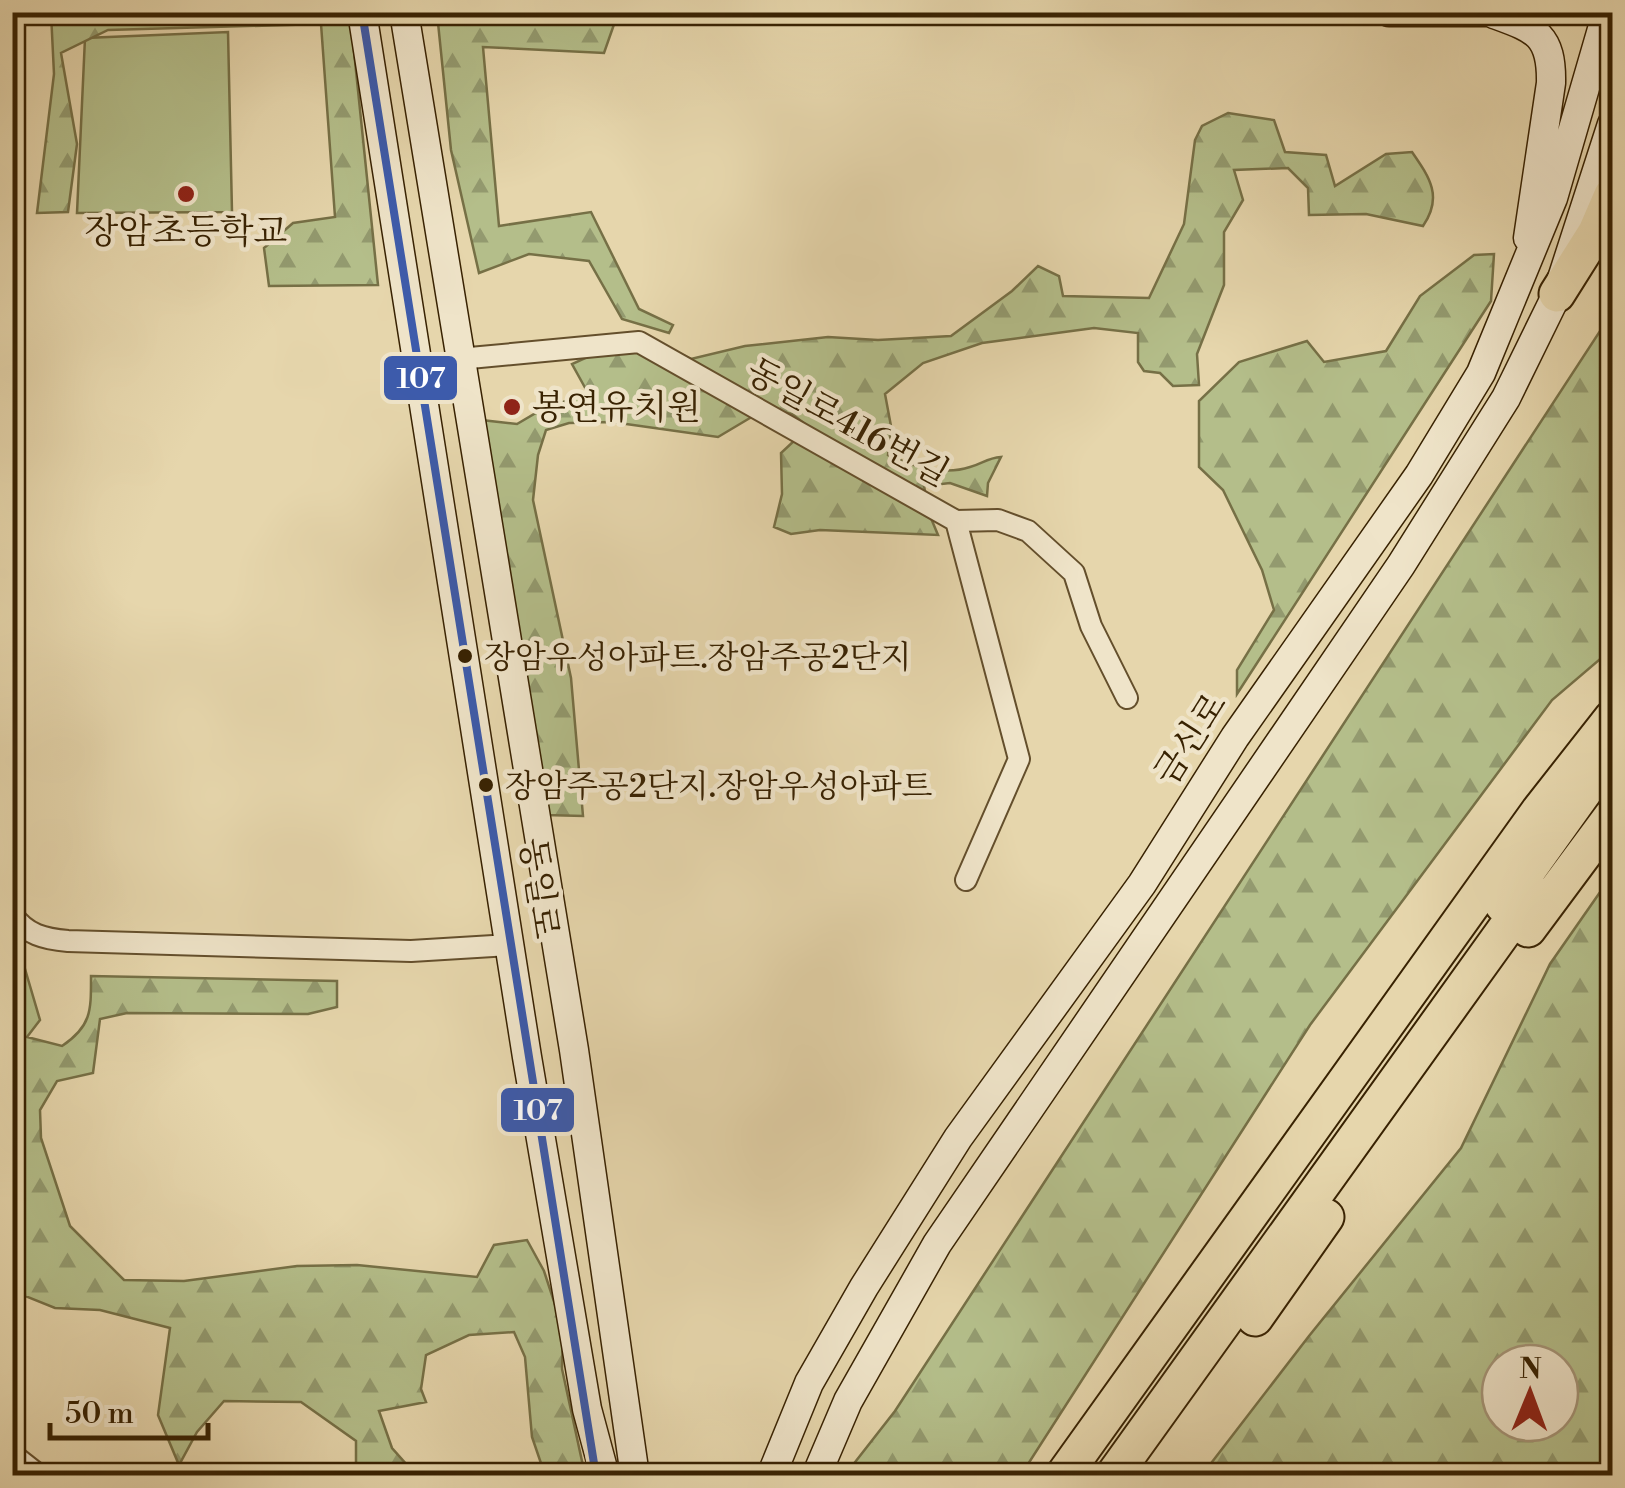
<svg xmlns="http://www.w3.org/2000/svg" width="1625" height="1488" viewBox="0 0 1625 1488" font-family="'Libre Bodoni','Noto Serif KR',serif">
<style>
.green{fill:#b4be8a;stroke:#767046;stroke-width:2.5}
.forest{fill:url(#forest-firs);stroke:#767046;stroke-width:2.5;fill-rule:evenodd}
.lines{fill:none;stroke-linecap:round;stroke-linejoin:round}
.street-casing{stroke:#644f2c;stroke-width:24}
.secondary-casing{stroke:#382202;stroke-width:31}
.highway-casing{stroke:#382202;stroke-width:39}
.street{stroke:#efe4c9;stroke-width:20}
.secondary{stroke:#efe4c9;stroke-width:28}
.highway{stroke:#e6d6ac;stroke-width:35}
.bus-1-casing{stroke:#efe4c9;stroke-width:15}
.bus-1{stroke:#3d5bab;stroke-width:8}
.poi-dot{fill:#8f2418;stroke:#efe4c9;stroke-width:4}
.bus-dot{fill:#382202;stroke:#efe4c9;stroke-width:4}
.labels{text-anchor:middle;stroke-width:9;stroke-linejoin:round;paint-order:stroke}
.bus-label{font-size:32px;fill:#382202;stroke:#efe4c9;text-anchor:start}
.poi-label{font-size:35px;fill:#382202;stroke:#efe4c9}
.street-label{font-size:35px;fill:#382202;stroke:#efe4c9}
.line-badge{stroke:#efe4c9;stroke-width:4}
.badge-label{font-size:28px;text-anchor:middle;font-weight:bold;fill:#fff}
</style>
<defs>
<pattern id="forest-firs" width="22" height="20" patternUnits="userSpaceOnUse" patternTransform="scale(2.5)"><rect width="22" height="20" fill="#b4be8a"/><path d="M5 1l3.5 6h-7zM16 11l3.5 6h-7z" fill="#939a6f"/></pattern>
</defs>
<rect width="100%" height="100%" fill="#e6d6ac"/>
<filter id="stains"><feTurbulence type="fractalNoise" baseFrequency=".002" numOctaves="4"/><feColorMatrix values="0 0 0 0 .2 0 0 0 0 .09 0 0 0 0 .02 0 0 0 .5 -.17"/></filter>
<radialGradient id="worn" r=".72"><stop offset=".6" stop-color="#630" stop-opacity="0"/><stop offset="1" stop-color="#630" stop-opacity=".3"/></radialGradient>
<path class="green" d="M228,32L232,212L77,213L85,38Z"/>
<path class="forest" d="M337,12L351,22L378,285L269,286L264,248L293,223L335,217L321,24L108,30L61,53L77,144L68,212L37,213L54,74L51,13Z
M437,13H618L604,53L483,47L499,226L591,212L639,309L673,325L669,333L622,319L589,261L529,254L479,273L451,150Z
M1228,113L1274,120L1285,152L1326,155L1335,186L1386,154L1412,152C1430,178 1443,197 1423,226L1366,214L1309,215L1308,188L1288,168L1234,170L1243,200L1224,232V285L1197,354L1199,385L1173,386L1160,373L1144,371L1138,362V333L1094,328L982,343L923,363L885,394L891,426L888,455C912,466 943,476 970,467C982,464 987,458 1001,457L988,483L987,496L950,483L924,486L930,516L938,535L820,530L791,534L774,527L782,494L781,453L809,427L792,414L765,409L718,437L612,422L569,423L546,430L538,455L533,500L571,678L583,816L545,815C524,683 508,551 481,420L517,424L541,410L588,393L572,364L638,334L691,359L745,346L828,337L878,340L951,336L1012,291L1038,266L1059,276L1063,296L1149,298L1184,224L1195,140L1202,126Z
M1494,254L1491,301L1237,694V670L1274,610L1262,570L1223,490L1199,467V401L1239,362L1307,341L1324,362L1386,351L1420,296L1474,255Z
M1612,328V649L1552,700L1310,1025L1021,1475H845L895,1411L1600,331Z
M1612,875V1475H1202L1309,1336L1461,1148L1550,964ZM1560,1363V1423H1500V1363Z
M12,949L25,969L40,1020L27,1037L62,1046C92,1026 91,1010 91,976L337,981V1007L308,1014L127,1013L100,1019L93,1073L57,1081L40,1110L41,1138L70,1226L124,1280L184,1281L297,1266L357,1265L477,1277L494,1245L527,1240L544,1271L563,1329L562,1369L585,1475H545L532,1437L525,1357L514,1332L469,1335L426,1355L421,1389L426,1402L379,1411L392,1448L416,1475H356V1441L301,1402L224,1401L197,1432L179,1465L158,1415L170,1328L100,1310L55,1308L25,1296L22,1260L12,1235Z"/>
<g class="lines">
<defs>
<path id="street" d="M459,359L639,342L956,521L1019,759L966,880
M956,521L998,520L1028,531L1074,573L1091,626L1127,698
M12,914C26,935 45,939 68,941L411,951L510,945
M12,1454L40,1476"/>
<path id="secondary" d="M362,12L527,1057L587,1409L605,1476
M404,12L574,1050L635,1476
M1389,12H1505
M1494,14C1535,29 1552,34 1551,83L1528,238
M771,1476L809,1383L864,1287L958,1138L1142,884L1235,737L1419,475L1481,373L1553,198L1607,12
M816,1476L848,1401L937,1244L1401,565L1506,398L1557,294L1612,124"/>
<path id="highway" d="M1557,294L1596,232L1612,195
M1503,905L1598,772
M1528,929L1612,816
M1255,1318L1326,1217
M1063,1476L1539,811L1612,718
M1113,1476L1532,892"/>
</defs>
<use href="#street" class="street-casing"/>
<use href="#secondary" class="secondary-casing"/>
<use href="#highway" class="highway-casing"/>
<use href="#street" class="street"/>
<use href="#secondary" class="secondary"/>
<use href="#highway" class="highway"/>
<defs>
<path id="bus-1" d="M362,12L596,1476"/>
</defs>
<use href="#bus-1" class="bus-1-casing"/>
<use href="#bus-1" class="bus-1"/>
</g>
<g class="poi-dot">
<circle cx="186" cy="194" r="10"/>
<circle cx="512" cy="407" r="10"/>
</g>
<g class="bus-dot">
<circle cx="465" cy="656" r="9"/>
<circle cx="486" cy="785" r="9"/>
</g>
<g class="labels">
<g class="bus-label">
<text x="484" y="668">장암우성아파트.장암주공2단지</text>
<text x="505" y="797">장암주공2단지.장암우성아파트</text>
</g>
<g class="poi-label">
<text x="186" y="243">장암초등학교</text>
<text x="532" y="419" text-anchor="start">봉연유치원</text>
</g>
<g class="street-label">
<text transform="translate(848 422) rotate(29)" y="12">동일로416번길</text>
<text transform="translate(1190 739) rotate(-57)" y="12">금신로</text>
<text transform="translate(540 888) rotate(82)" y="12">동일로</text>
</g>
</g>
<g class="line-badge">
<rect x="382" y="354" width="77" height="48" rx="10" fill="#3d5bab"/>
<rect x="499" y="1086" width="77" height="48" rx="10" fill="#3d5bab"/>
</g>
<g class="badge-label">
<text x="421" y="388">107</text>
<text x="538" y="1120">107</text>
</g>
<rect width="1625" height="1488" fill="none" stroke="#e6d6ac" stroke-width="50"/>
<rect x="15" y="15" width="1595" height="1458" fill="none" stroke="#382202" stroke-width="5"/>
<rect x="25" y="25" width="1575" height="1438" fill="none" stroke="#382202" stroke-width="2.5"/>
<g transform="translate(1530 1393) rotate(1)"><circle r="48" fill="#efe4c9" stroke="#a69679" stroke-width="2.5"/>
<path d="M0-8L18 38L0 25L-18 38Z" fill="#8f2418"/>
<text y="-15" font-size="28" font-weight="bold" text-anchor="middle" fill="#382202">N</text>
</g>
<path d="M50 1423v15h158v-15" fill="none" stroke="#382202" stroke-width="5"/>
<text x="65" y="1423" font-size="30" fill="#382202" stroke="#efe4c9" stroke-width="8" paint-order="stroke">50 m</text>
<rect width="100%" height="100%" filter="url(#stains)"/>
<rect width="100%" height="100%" fill="url(#worn)"/>
</svg>
